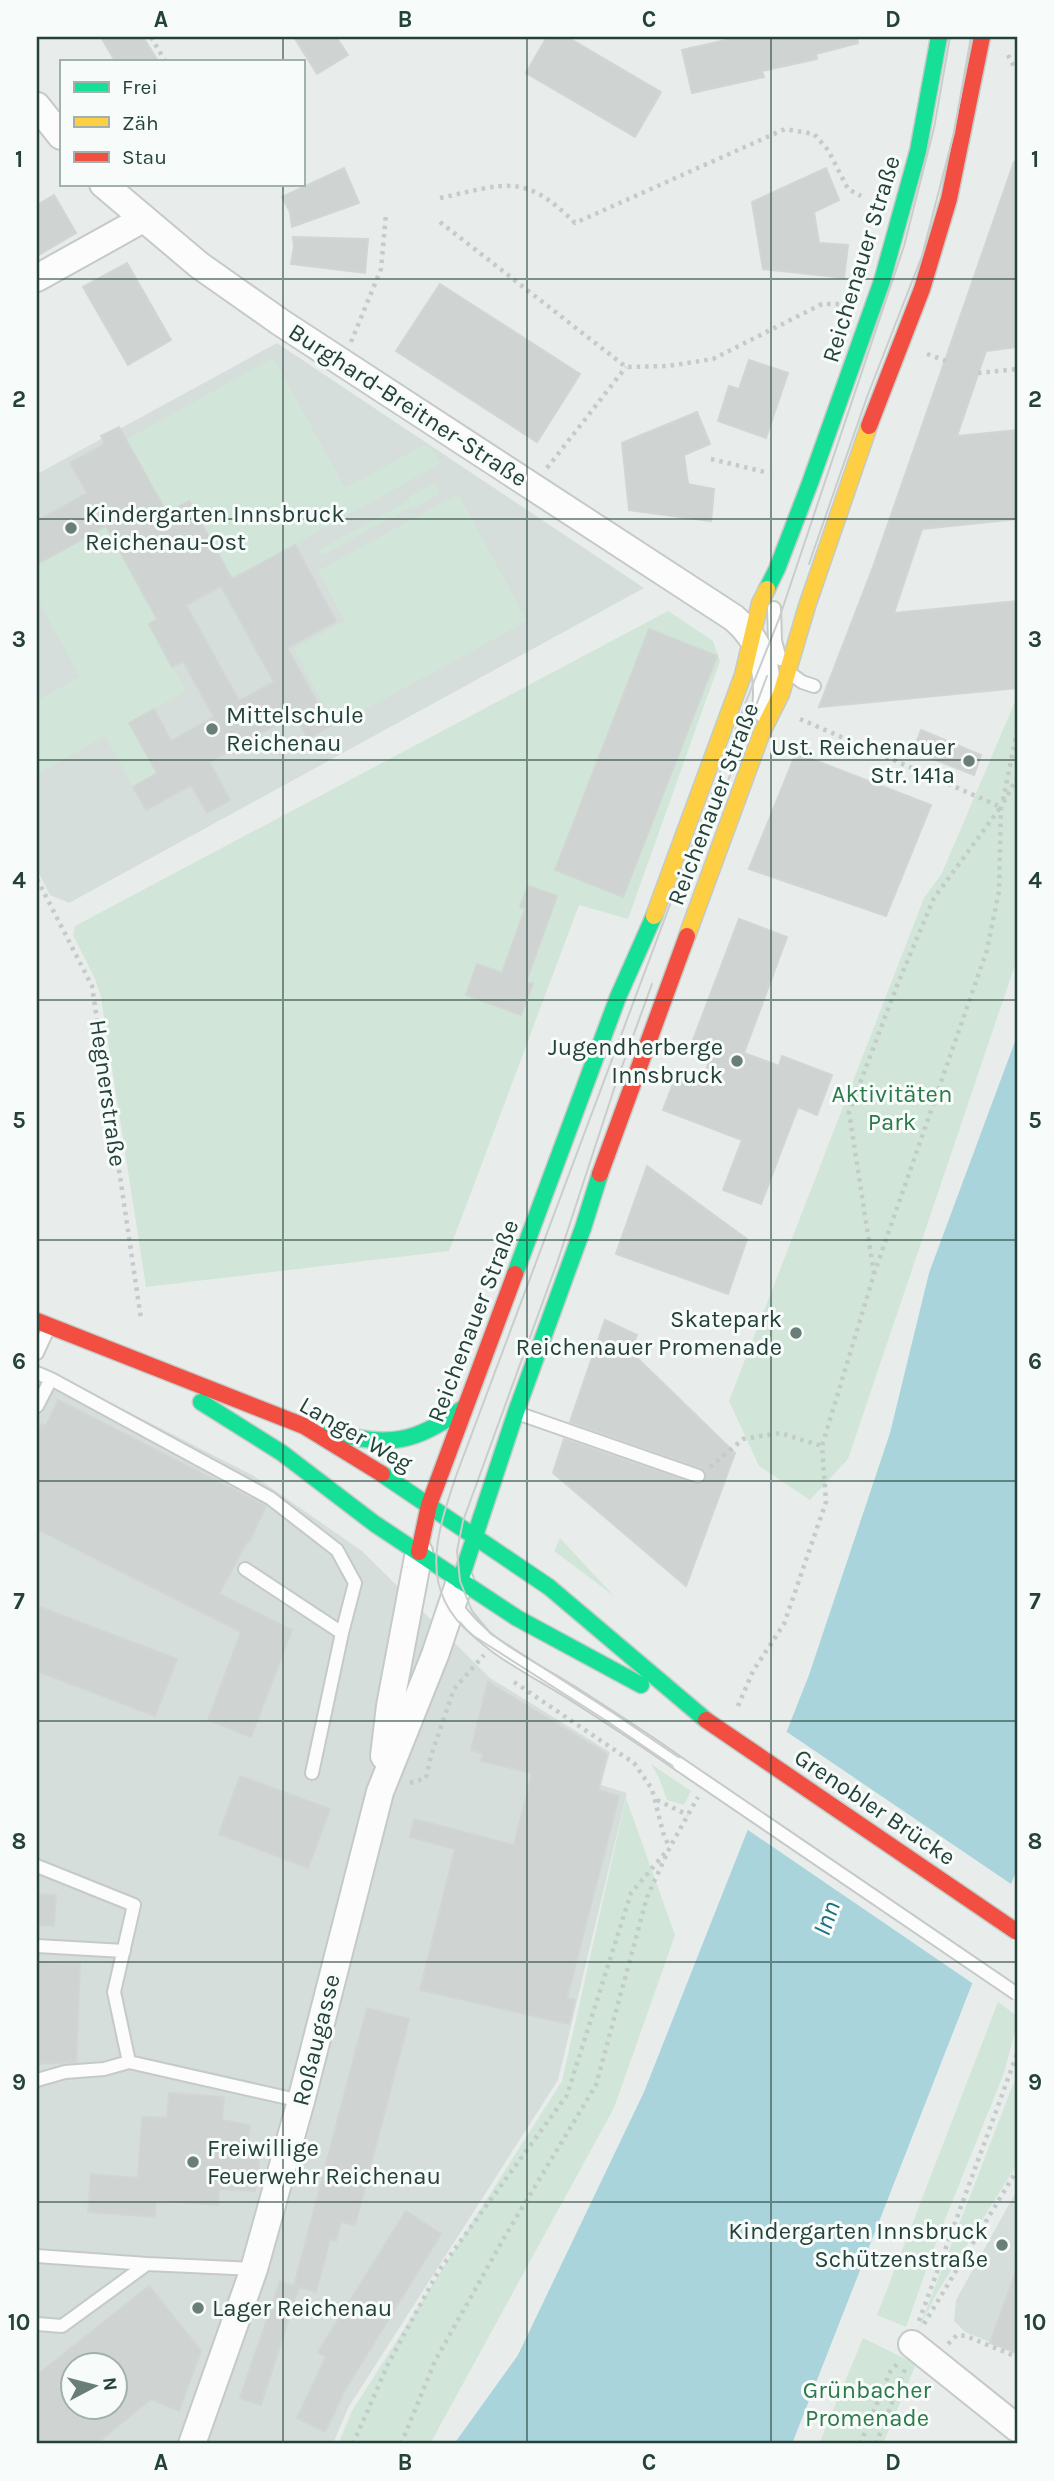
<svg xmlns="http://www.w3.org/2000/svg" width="1054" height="2481" viewBox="0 0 1054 2481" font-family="Karla,sans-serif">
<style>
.built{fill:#d6dedb;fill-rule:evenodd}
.green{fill:#d1e6d8}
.water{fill:#a9d4db}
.pier{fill:#e8edeb}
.building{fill:#cfd4d2;stroke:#d1d6d4;stroke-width:2;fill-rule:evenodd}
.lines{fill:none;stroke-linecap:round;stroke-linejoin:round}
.lane-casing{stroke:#c5cac8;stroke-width:16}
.street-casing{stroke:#c5cac8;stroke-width:30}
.fast-casing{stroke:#c3cbc8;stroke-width:19}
.slow-casing{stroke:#c3cbc8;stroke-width:19}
.jam-casing{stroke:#c3cbc8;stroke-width:19}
.path{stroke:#c3ccca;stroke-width:4.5;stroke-dasharray:3.5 5;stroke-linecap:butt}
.lane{stroke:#fcfcfc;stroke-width:12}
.street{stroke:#fcfcfc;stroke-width:26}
.fast{stroke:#16e098;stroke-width:16}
.slow{stroke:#ffcf43;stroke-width:16}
.jam{stroke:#f24e42;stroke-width:16}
.tram{stroke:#c9cdcc;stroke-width:2}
.lane-bridge-casing{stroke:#c5cac8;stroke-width:16;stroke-linecap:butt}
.jam-bridge-casing{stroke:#c3cbc8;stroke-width:19;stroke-linecap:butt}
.lane-bridge{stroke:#fcfcfc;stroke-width:12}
.jam-bridge{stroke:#f24e42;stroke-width:16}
.grid{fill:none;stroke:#24423a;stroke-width:2;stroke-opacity:0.55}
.poi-dot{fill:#697e78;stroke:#f7fbf9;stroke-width:2.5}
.labels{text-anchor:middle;stroke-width:6;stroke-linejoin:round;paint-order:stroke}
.street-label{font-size:24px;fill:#24423a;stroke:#f7fbf9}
.poi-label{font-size:24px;fill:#24423a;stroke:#f7fbf9;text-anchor:start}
.park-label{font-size:24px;fill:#2d7a4b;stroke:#f7fbf9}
.water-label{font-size:26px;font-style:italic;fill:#1c6f80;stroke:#f7fbf9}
.neatline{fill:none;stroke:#24423a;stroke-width:2.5}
.grid-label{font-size:23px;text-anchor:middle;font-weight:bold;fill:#24423a}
</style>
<rect width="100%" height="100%" fill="#e8edeb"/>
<path class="built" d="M277,343L644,588L69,903L50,895L37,870V474Z
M37,1365L254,1476L362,1551L490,1678L610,1752L601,1785L627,1793L558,2080L348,2408L333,2444H37ZM74,2366H116V2408H74Z
M1017,2190V2353L965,2332L954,2321L956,2300Z"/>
<path class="green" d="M273,358L345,488L424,445L434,452L440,464L232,579L190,501L167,513L126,440Z
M435,483L440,493L414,508L413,506L322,555L319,550L410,500L409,497Z
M458,494L527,621L335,726L294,649L345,621L318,571Z
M106,526L157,619L149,624L186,691L129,723L150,761L163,770L133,787L105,736L37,774V701L80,677L37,598V564Z
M668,611L713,641L720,661L628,919L579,905L449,1251L146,1287L101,997L95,979L73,935L75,926Z
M1017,697V959L848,1459L810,1500L759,1466L729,1401L924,898L942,873Z
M560,1538L614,1596L554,1551Z
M651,1764L691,1791L684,1805L667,1800L659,1778Z
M626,1798L675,1935L614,2108L430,2444H338L352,2411L562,2081Z
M998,2002L1017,2016V2024L1004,2073L938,2237L906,2327L877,2315Z
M1017,2074V2164L937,2293L918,2331Z
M863,2338L916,2364L883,2444H819Z"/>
<path class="water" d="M1017,1036V1869L792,2444H454L518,2355L644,2092L809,1675L890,1433L929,1273Z"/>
<path class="pier" d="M784,1730L1014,1886L975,1985L745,1828Z"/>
<path class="building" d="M101,37H143L158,61H115Z
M294,37H336L348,55L317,74Z
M547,37H567L661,92L635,137L526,73Z
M726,37H857L858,43L816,54L817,59L762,71L764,77L692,93L682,50L726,40Z
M1014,162H1017V347L986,351L957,436L1017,430V519L922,529L894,613L1017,601V688L819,707L873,567Z
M344,168L359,203L292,227L290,212L282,197Z
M826,168L839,200L814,212L819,243L848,245L844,278L763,269L752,202Z
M54,195L76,233L37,256V205Z
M293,237L368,239L365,273L291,264L294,247Z
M127,263L171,340L128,365L83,287Z
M440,284L580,374L537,442L396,351Z
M749,360L788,373L766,438L718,421L729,386L739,389Z
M697,412L710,444L684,455L688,484L714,489L711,521L629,510L622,443Z
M119,427L167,513L189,501L232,579L295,545L336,621L287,648L330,726L308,739L294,715L209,762L230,800L207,813L191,785L146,810L133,787L157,773L129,723L154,709L171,741L214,717L183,661L172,667L149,624L157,619L106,526L37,564V521L87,493L70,463L105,444L101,436ZM221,586L274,682L239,701L186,605Z
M649,629L717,656L623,897L555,870Z
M921,730L981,755L974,775L913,751Z
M796,753L931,805L886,916L749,869Z
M528,886L557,896L526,982L533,984L521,1015L466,995L477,964L502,973L525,909L520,907Z
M739,919L787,937L744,1053L779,1066L782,1056L832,1075L817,1115L798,1107L761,1204L723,1190L742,1140L663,1110L677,1073L701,1083L714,1048L693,1040Z
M647,1166L747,1239L728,1294L616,1254Z
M605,1320L637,1335L630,1351L735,1453L686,1586L553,1473L564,1439L695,1484L703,1483L706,1478L705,1471L701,1468L570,1422Z
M58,1400L266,1506L249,1542L246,1543L219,1594L292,1630L251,1737L208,1720L241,1632L37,1529V1435L42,1424L46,1426Z
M37,1606L177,1659L155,1716L37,1671Z
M488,1682L607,1754L598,1790L619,1796L567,1998L575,2000L569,2024L420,1990L455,1849L410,1837L414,1819L514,1845L532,1773L481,1761L483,1754L471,1750Z
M240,1776L330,1809L308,1868L219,1834Z
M37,1894L56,1895L54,1926L37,1925Z
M37,1962L80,1964L76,2062L37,2064Z
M367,2008L409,2019L355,2225L341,2222L336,2241L330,2239L316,2292L296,2286L299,2287L261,2405L240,2398L280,2281L294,2286Z
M169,2093L224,2097L222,2120L250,2125L246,2153L259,2161L255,2191L219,2189L218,2205L156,2200L155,2217L88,2212L91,2174L138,2178L142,2117L167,2118Z
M406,2211L441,2234L345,2390L325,2432L297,2418L326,2357L318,2352Z
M1015,2274L1017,2275V2353L990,2343Z
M149,2286L201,2351L179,2411L151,2399L96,2444H37V2375ZM74,2365H116V2407H74Z"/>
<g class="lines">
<defs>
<path id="lane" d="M774,608L775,641L780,659
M791,674L802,682L814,686
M37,1353L48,1329
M37,1373L51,1379
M37,1406L51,1379L270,1498L337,1550L355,1583L342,1633
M520,1414L698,1476
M245,1569L342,1633L312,1773
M454,1603C481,1645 531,1667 572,1693C608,1716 644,1739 679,1764
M37,1866L134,1905L114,1992L129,2062
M37,1946L124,1951
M37,2080L65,2072L104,2069L129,2062L301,2101
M37,2256L147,2264L254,2269
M37,2324L62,2326L147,2264"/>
<path id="street" d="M37,106L61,136
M103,184L199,265L280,322L734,618C763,643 770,673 766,710
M37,278L143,219
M384,1756L390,1706L419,1552
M912,2344L1017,2428
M192,2444L254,2269L301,2101L380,1792L435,1655L460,1581"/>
<path id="fast" d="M767,589L777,569L810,483L882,281L918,151L939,37
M515,1274L618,997L654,916
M201,1402L282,1453L375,1524L517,1618L641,1685
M330,1432C391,1447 413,1444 465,1407
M382,1474L549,1587L706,1720
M460,1581L516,1412L583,1228L600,1174"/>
<path id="slow" d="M654,916L743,675L760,603L767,589
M687,936L762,732L781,694L807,606L869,426"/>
<path id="jam" d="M869,426L922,289L949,199L982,37
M600,1174L687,936
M37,1321L304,1426L382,1474
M419,1552L429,1505L515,1274"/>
</defs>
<use href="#lane" class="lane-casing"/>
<use href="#street" class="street-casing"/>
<use href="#fast" class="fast-casing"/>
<use href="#slow" class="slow-casing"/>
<use href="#jam" class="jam-casing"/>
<path class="path" d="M151,37L165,61
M1008,55L1014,67L1017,66
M440,198C506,184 524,172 575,223L785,129L814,134L828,150L848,189L861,196
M440,222L626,367L668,366L713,359L822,304H845
M351,342L381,269L386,214
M927,354L946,361
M978,373L1017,369
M711,459L769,473
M547,468L626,367
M800,719L1001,807
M1003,800L1017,731
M37,879L92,986L141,1319
M874,1274L849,1112L898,983L934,898L1000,808
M710,1467L743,1439L780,1433L822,1446
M514,1682L634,1763L652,1789L664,1836L669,1846
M738,1706L753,1671L784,1624L826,1502L822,1446L874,1274L987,950L999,891L1001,807L1017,778
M410,1783L426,1778L431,1756L454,1689L484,1655
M657,1800L688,1815
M919,2321L1017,2054
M924,2324L1017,2170
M948,2344L957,2335L966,2336L1017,2357
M353,2444L388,2364L438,2272L567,2095L631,1893L665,1853
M401,2444L435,2361L504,2238L596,2085L647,1897L670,1847L698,1797
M860,2444L890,2372L898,2363
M876,2444L906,2367"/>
<use href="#lane" class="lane"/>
<use href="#street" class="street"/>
<use href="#fast" class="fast"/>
<use href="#slow" class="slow"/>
<use href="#jam" class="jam"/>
<path class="tram" d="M950,37L934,128L904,246L779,619L747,699L456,1476C437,1533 417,1590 472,1635L605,1720L1017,2000
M809,564L867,397L922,256L954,133L971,37
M700,856L767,676
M652,984L616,1083L557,1263L463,1521L457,1551L460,1581L472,1611L491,1634L612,1712L1017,1987"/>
<defs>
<path id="lane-bridge" d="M679,1764L1017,1994"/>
<path id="jam-bridge" d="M706,1720L1017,1932"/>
</defs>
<use href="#lane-bridge" class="lane-bridge-casing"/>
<use href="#jam-bridge" class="jam-bridge-casing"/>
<use href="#lane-bridge" class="lane-bridge"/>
<use href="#jam-bridge" class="jam-bridge"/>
</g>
<path class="grid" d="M283,37V61M527,37V2444M771,37V2444M283,184V2444M37,279H1017M37,519H1017M37,760H1017M37,1000H1017M37,1240H1017M37,1481H1017M37,1721H1017M37,1962H1017M37,2202H1017"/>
<g class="poi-dot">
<circle cx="71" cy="528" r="7"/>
<circle cx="212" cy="729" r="7"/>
<circle cx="969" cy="761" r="7"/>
<circle cx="737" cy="1061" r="7"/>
<circle cx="796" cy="1333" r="7"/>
<circle cx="193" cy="2162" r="7"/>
<circle cx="1002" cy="2245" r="7"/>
<circle cx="198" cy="2308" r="7"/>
</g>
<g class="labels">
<g class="street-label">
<text transform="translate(861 259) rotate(-73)" y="8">Reichenauer Straße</text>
<text transform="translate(408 405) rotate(33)" y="8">Burghard-Breitner-Straße</text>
<text transform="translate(713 804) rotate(-69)" y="8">Reichenauer Straße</text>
<text transform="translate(108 1093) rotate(82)" y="8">Hegnerstraße</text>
<text transform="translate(473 1321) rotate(-69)" y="8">Reichenauer Straße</text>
<text transform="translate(356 1434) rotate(30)" y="8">Langer Weg</text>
<text transform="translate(875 1807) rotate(34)" y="8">Grenobler Brücke</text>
<text transform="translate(316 2040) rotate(-76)" y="8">Roßaugasse</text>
</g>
<g class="poi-label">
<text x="85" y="522">Kindergarten Innsbruck<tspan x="85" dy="28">Reichenau-Ost</tspan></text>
<text x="226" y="723">Mittelschule<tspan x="226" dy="28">Reichenau</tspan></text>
<text x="955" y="755" text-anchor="end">Ust. Reichenauer<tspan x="955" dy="28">Str. 141a</tspan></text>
<text x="723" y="1055" text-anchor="end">Jugendherberge<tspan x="723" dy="28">Innsbruck</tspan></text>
<text x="782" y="1327" text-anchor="end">Skatepark<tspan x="782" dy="28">Reichenauer Promenade</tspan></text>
<text x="207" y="2156">Freiwillige<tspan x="207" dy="28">Feuerwehr Reichenau</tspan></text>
<text x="988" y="2239" text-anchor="end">Kindergarten Innsbruck<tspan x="988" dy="28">Schützenstraße</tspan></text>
<text x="212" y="2316">Lager Reichenau</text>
</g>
<g class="park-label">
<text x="892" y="1102">Aktivitäten<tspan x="892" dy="28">Park</tspan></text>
<text x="867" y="2398">Grünbacher<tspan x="867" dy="28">Promenade</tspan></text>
</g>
<g class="water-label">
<text transform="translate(826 1918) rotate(-70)" y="9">Inn</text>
</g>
</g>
<rect width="1054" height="2481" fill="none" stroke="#f7fbf9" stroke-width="77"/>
<rect x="60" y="60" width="245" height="126" fill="#f7fbf9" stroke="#a3b1ad" stroke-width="2"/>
<rect x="74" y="82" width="35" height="10" fill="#16e098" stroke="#a3b1ad" stroke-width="2"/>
<text x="122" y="94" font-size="21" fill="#24423a">Frei</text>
<rect x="74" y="117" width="35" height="10" fill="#ffcf43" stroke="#a3b1ad" stroke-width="2"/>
<text x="122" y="130" font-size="21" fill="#24423a">Zäh</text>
<rect x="74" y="152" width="35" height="10" fill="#f24e42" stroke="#a3b1ad" stroke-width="2"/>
<text x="122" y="164" font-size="21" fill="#24423a">Stau</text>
<g transform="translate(94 2386) rotate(83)"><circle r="33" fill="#f7fbf9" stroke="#a3b1ad" stroke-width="2"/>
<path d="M0-5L12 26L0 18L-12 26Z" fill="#697e78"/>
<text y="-10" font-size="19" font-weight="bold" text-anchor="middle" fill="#24423a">N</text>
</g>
<rect x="38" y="38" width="978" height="2404" class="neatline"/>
<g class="grid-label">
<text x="161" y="27">A</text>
<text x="405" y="27">B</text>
<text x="649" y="27">C</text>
<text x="893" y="27">D</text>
<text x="19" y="167">1</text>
<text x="1035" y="167">1</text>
<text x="19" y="407">2</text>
<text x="1035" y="407">2</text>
<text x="19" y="647">3</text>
<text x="1035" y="647">3</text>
<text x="19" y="888">4</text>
<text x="1035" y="888">4</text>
<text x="19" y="1128">5</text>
<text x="1035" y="1128">5</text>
<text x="19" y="1369">6</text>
<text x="1035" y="1369">6</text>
<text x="19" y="1609">7</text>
<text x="1035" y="1609">7</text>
<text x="19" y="1849">8</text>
<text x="1035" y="1849">8</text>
<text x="19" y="2090">9</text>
<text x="1035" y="2090">9</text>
<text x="19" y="2330">10</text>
<text x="1035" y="2330">10</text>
<text x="161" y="2470">A</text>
<text x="405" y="2470">B</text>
<text x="649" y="2470">C</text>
<text x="893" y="2470">D</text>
</g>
</svg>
